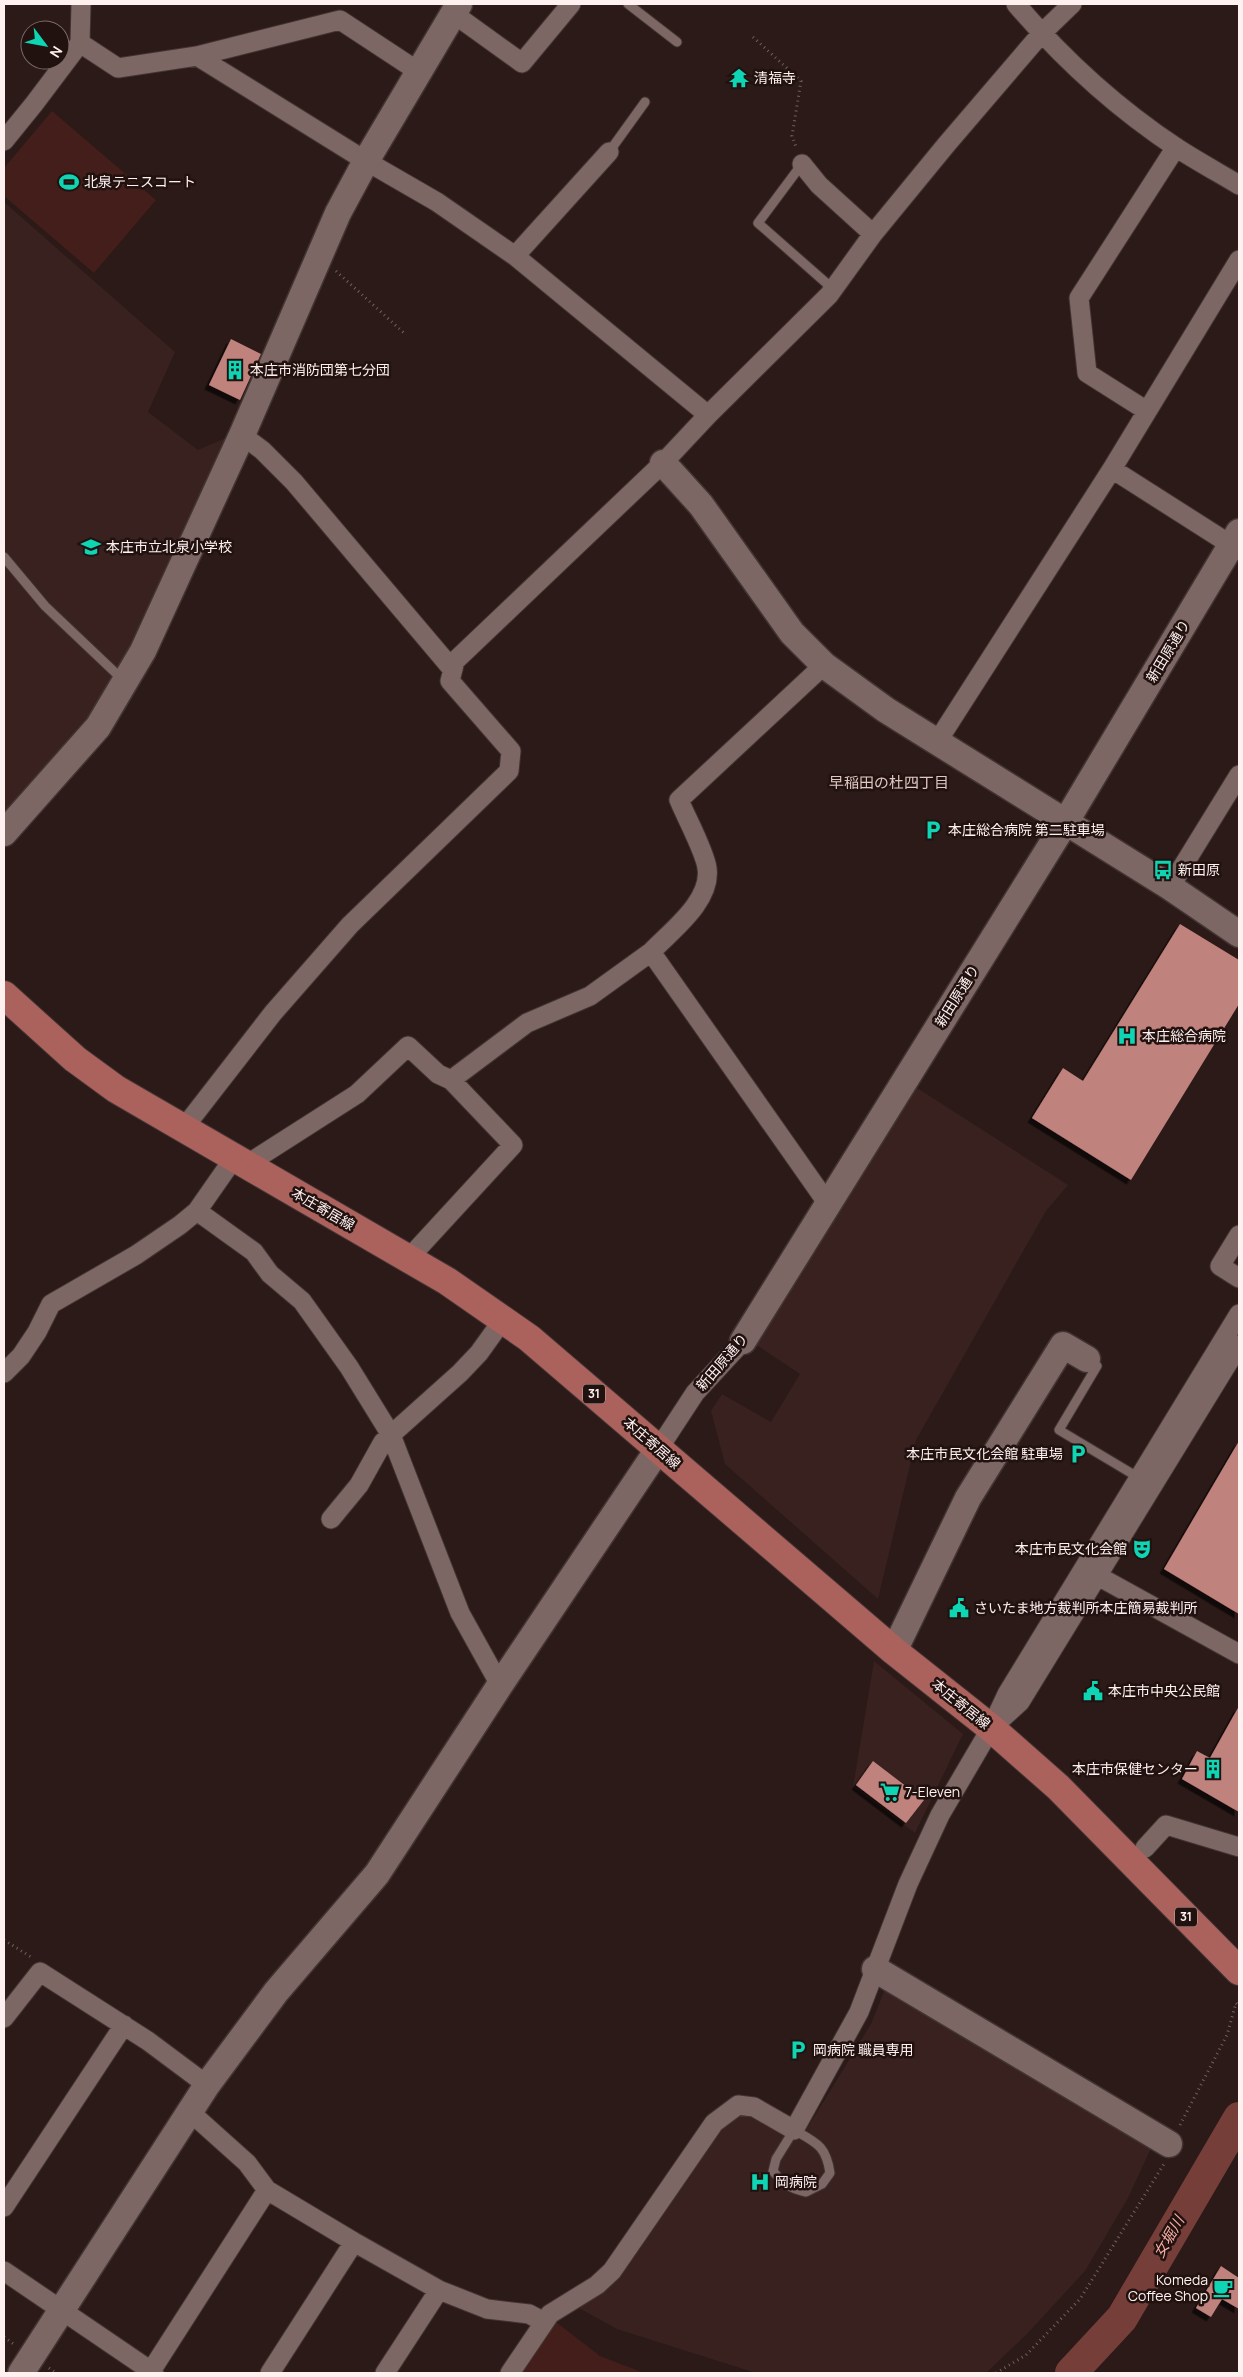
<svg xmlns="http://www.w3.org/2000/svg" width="1243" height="2377" viewBox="0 0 1243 2377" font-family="Manrope,'Noto Sans JP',sans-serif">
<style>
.built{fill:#39211f}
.green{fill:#431e1b}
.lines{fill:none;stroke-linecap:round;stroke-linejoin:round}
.river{stroke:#763e39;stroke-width:32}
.building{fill:#c0827b;filter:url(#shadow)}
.lane-casing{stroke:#423433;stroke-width:11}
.street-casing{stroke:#423433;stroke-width:21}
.secondary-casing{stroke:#423433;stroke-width:29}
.primary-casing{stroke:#423433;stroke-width:30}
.path{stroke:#70605e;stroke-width:3;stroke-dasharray:1 4;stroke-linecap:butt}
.lane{stroke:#7c6764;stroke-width:9}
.street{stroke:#7c6764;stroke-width:19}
.secondary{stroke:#7c6764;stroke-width:26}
.primary{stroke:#ab625c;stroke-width:28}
.labels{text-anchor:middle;stroke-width:5;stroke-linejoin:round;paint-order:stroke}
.shield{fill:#21110f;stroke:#bcaeac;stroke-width:1}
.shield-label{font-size:12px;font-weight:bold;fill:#fef1f0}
.poi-label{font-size:14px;fill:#fef1f0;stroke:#21110f;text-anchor:start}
.street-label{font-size:14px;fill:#fef1f0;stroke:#21110f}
.neighbourhood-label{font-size:15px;fill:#dfc7c4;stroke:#21110f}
.water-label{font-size:15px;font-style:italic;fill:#f7aea6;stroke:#21110f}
</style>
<defs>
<filter id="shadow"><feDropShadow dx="-4.5" dy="4.5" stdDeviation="0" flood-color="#0009"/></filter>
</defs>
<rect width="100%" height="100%" fill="#2b1a18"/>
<path class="built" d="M4,202L175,352L148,412L198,450L228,437L135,643L93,719L4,815Z
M914,1086L1068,1185L1046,1211L916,1440L878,1599L725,1464L711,1411L722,1394L771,1422L800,1374L755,1344Z
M874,1661L963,1734L915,1833L853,1787Z
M887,1984L1153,2144L1128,2198L1085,2271L1026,2335L986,2373H756L617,2329L577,2307L615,2282L674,2194L725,2124L740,2114L754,2116L800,2140L871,2024Z"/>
<path class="green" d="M52,111L156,200L94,273L4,196V168Z
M556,2322L600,2356L644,2373H522Z"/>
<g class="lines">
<path class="river" d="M1071,2373L1122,2318L1239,2118"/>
</g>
<path class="building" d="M231,339L261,354L240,400L209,385Z
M1180,924L1239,960V1004L1131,1180L1032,1118L1063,1068L1083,1081Z
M1239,1441V1614L1164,1569Z
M1239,1706V1812L1182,1779L1197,1751L1210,1758Z
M873,1761L924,1800L906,1823L856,1785Z
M1221,2266L1239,2278V2309L1222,2299L1211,2317L1196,2308Z"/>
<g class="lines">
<defs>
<path id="lane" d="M628,4L677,42
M609,152L645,102
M802,164L758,223L833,289
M4,557L45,606L123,680
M1090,1361L1097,1366L1059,1430L1141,1479
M794,2130C817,2143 826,2146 830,2173L822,2184L806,2192C791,2189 782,2183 773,2171L776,2159Z"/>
<path id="street" d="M1016,4C1062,58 1118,109 1177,148C1197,161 1219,173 1239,185
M454,14L522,63L571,4
M80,43L118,68L197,56L366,161L437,202L515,256L708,415
M197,56L340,20L419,72
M4,141L34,104L80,43L81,4
M802,164L819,185L873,234
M515,256L609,152
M1147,411L1087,373L1079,298L1176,147
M242,435L262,450L294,482L453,670
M1112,469L1239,550
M824,665L679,800C686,817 705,852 707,868C712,901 671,931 651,952L828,1204
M937,742L1112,469L1239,260
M1170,887L1239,775
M183,1129L273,1013L350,925L509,771L511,751L450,681L455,661L663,463L708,415L829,295L873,234L946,145L1041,34L1072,4
M246,1165L357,1094L408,1046L438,1074L451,1080
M197,1211L254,1252L270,1274L302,1301L349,1367L391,1435L460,1613L500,1685
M1239,1235L1220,1266L1239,1278
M409,1258L513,1145L451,1080L527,1023L590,996L651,952
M4,1373L21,1356L37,1332L51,1304L136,1255L180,1225L197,1211L234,1158
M659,1448L695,1393L743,1341
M331,1519L359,1485L383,1442L460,1373L479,1353L502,1321
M1087,1570L1239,1654
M998,1722L1020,1702L1239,1345
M1145,1848L1166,1825L1239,1847
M4,2018L40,1972L148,2041L207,2085
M189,2111L247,2163L267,2190L354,2242L439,2290L487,2309L529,2314L544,2322
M4,2207L124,2025
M4,2271L154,2373
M151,2371L267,2190
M270,2373L354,2242
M385,2373L439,2290
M510,2373L550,2314L597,2285L612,2271L714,2123L738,2105L754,2107L794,2130L859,2012L908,1884L940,1815L991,1728L1007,1694L1239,1314"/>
<path id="secondary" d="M663,463L701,505L792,633L824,665L886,710L1170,887L1239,934
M4,833L98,727L143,651L242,435L338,213L366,161L459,4
M743,1341L1065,823L1239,532
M894,1651L968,1498L1063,1345L1087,1359
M875,1969L1169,2144
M21,2373L207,2085L276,1992L377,1874L500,1685L659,1448"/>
<path id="primary" d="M4,995L75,1059L116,1089L447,1281L529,1338L894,1651L991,1728L1058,1787L1239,1971"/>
</defs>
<use href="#lane" class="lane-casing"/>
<use href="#street" class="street-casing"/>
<use href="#secondary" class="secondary-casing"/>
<use href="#primary" class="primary-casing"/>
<path class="path" d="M753,37L801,81L792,136L796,147
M336,271L404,333
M4,1940L31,1957
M1180,2125L1227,2035L1236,2003L1239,2006
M4,2337L15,2345
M49,2368L56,2373
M996,2373L1026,2355L1080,2299L1164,2164"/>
<use href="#lane" class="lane"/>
<use href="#street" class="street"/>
<use href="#secondary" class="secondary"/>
<use href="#primary" class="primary"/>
</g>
<defs>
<symbol id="temple-bare" viewBox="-9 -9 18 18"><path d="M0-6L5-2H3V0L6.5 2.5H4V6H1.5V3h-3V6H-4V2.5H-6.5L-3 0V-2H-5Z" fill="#0ed5b4" stroke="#21110f" stroke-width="2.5" paint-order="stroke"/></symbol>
<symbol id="stadium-bare" viewBox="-9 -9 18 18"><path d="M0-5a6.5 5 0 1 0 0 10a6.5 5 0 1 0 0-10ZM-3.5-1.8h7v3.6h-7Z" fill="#0ed5b4" stroke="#21110f" stroke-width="2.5" paint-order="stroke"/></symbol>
<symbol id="building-bare" viewBox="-9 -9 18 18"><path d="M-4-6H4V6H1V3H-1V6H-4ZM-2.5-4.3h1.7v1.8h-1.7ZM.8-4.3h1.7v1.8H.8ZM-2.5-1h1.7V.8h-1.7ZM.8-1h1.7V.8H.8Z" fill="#0ed5b4" stroke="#21110f" stroke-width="2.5" paint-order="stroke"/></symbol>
<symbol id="school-bare" viewBox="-9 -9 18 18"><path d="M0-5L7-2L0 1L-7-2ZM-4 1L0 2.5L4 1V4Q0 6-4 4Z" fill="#0ed5b4" stroke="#21110f" stroke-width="2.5" paint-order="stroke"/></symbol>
<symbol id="parking-bare" viewBox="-9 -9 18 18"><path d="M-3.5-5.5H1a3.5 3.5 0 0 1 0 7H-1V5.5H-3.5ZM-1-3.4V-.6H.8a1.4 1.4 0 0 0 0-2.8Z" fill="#0ed5b4" stroke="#21110f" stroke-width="2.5" paint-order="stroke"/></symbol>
<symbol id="bus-bare" viewBox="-9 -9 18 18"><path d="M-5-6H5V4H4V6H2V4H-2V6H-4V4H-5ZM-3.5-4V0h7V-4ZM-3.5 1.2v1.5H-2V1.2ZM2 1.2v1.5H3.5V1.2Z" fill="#0ed5b4" stroke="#21110f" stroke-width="2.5" paint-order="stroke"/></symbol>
<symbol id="hospital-bare" viewBox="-9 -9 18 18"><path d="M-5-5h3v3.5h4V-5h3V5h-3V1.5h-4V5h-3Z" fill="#0ed5b4" stroke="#21110f" stroke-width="2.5" paint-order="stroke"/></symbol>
<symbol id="theatre-bare" viewBox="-9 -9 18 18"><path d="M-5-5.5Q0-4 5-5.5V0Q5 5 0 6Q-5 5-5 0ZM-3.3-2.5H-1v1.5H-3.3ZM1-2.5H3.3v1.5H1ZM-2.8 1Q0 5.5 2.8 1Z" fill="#0ed5b4" stroke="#21110f" stroke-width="2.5" paint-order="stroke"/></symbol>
<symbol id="civic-bare" viewBox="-9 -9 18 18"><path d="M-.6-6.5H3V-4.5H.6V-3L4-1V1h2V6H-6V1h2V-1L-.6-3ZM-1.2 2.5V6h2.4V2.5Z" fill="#0ed5b4" stroke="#21110f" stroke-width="2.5" paint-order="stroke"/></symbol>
<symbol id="supermarket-bare" viewBox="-9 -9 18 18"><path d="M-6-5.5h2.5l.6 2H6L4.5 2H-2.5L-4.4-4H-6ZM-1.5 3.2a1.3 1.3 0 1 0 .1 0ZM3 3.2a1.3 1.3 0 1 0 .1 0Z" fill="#0ed5b4" stroke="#21110f" stroke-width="2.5" paint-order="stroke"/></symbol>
<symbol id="cafe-bare" viewBox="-9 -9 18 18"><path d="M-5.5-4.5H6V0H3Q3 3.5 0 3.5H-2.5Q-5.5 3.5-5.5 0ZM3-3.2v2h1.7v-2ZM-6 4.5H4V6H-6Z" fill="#0ed5b4" stroke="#21110f" stroke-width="2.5" paint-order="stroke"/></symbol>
</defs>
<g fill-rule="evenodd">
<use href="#temple-bare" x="725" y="64" width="28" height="28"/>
<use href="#stadium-bare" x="55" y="168" width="28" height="28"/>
<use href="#building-bare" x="221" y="356" width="28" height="28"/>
<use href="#school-bare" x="77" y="533" width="28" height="28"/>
<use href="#parking-bare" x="919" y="816" width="28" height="28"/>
<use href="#bus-bare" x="1149" y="856" width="28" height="28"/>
<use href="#hospital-bare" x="1113" y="1022" width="28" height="28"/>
<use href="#parking-bare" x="1064" y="1440" width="28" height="28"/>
<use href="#theatre-bare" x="1128" y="1535" width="28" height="28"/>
<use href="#civic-bare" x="945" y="1594" width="28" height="28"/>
<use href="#civic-bare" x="1079" y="1677" width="28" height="28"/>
<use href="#building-bare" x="1199" y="1755" width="28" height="28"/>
<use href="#supermarket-bare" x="876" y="1778" width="28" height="28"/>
<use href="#parking-bare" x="784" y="2036" width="28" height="28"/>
<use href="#hospital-bare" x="746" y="2168" width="28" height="28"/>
<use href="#cafe-bare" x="1209" y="2274" width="28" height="28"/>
</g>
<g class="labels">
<g class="shield">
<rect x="583" y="1384.5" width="22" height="19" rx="4"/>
<rect x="1175" y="1907.5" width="22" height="19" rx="4"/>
</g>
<g class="shield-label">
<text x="594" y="1398">31</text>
<text x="1186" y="1921">31</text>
</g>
<g class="poi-label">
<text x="754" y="83">清福寺</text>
<text x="84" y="187">北泉テニスコート</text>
<text x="250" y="375">本庄市消防団第七分団</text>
<text x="106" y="552">本庄市立北泉小学校</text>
<text x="948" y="835">本庄総合病院 第二駐車場</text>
<text x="1178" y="875">新田原</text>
<text x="1142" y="1041">本庄総合病院</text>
<text x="1063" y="1459" text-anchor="end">本庄市民文化会館 駐車場</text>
<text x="1127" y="1554" text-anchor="end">本庄市民文化会館</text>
<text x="974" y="1613">さいたま地方裁判所本庄簡易裁判所</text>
<text x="1108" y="1696">本庄市中央公民館</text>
<text x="1198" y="1774" text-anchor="end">本庄市保健センター</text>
<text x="905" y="1797">7-Eleven</text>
<text x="813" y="2055">岡病院 職員専用</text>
<text x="775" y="2187">岡病院</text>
<text x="1208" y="2285" text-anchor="end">Komeda<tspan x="1208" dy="16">Coffee Shop</tspan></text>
</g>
<g class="street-label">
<text transform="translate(1168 651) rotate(-59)" y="5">新田原通り</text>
<text transform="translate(957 996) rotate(-58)" y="5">新田原通り</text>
<text transform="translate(323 1209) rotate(30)" y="5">本庄寄居線</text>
<text transform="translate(722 1362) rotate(-49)" y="5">新田原通り</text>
<text transform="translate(652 1443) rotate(41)" y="5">本庄寄居線</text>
<text transform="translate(961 1704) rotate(39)" y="5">本庄寄居線</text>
</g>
<g class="neighbourhood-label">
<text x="889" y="788">早稲田の杜四丁目</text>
</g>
<g class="water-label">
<text transform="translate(1169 2237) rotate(-60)" y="5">女堀川</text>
</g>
</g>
<rect width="1243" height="2377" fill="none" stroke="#fef1f0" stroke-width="10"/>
<g transform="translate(45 45) rotate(122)"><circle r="24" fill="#21110f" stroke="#796b69"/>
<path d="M0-4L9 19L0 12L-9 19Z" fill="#0ed5b4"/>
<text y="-8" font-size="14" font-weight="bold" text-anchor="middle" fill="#fef1f0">N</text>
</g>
</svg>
